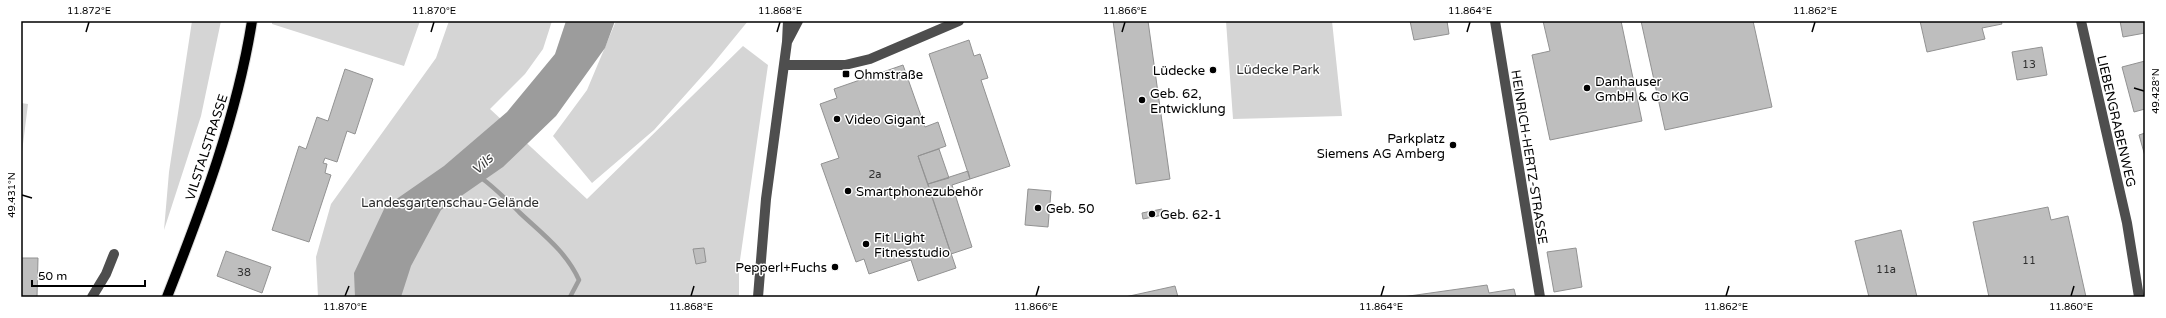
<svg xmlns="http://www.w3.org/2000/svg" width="2166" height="318" viewBox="0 0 2166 318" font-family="'Varela Round',sans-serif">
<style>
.green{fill:#d5d5d5}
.water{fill:#9c9c9c}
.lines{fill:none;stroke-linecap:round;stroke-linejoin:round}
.stream{stroke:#9c9c9c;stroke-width:4.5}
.building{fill:#bebebe;stroke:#929292}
.major-casing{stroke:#dbdbdb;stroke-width:12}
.minor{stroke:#4e4e4e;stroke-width:10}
.major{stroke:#000;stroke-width:10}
.ticks{fill:none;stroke:#000;stroke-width:1.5}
.poi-dot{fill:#000;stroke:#fff;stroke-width:1.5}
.labels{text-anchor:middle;stroke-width:3;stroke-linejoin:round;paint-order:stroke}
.number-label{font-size:11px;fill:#303030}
.park-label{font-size:13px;fill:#2c2c2c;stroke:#fff}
.poi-label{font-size:13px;fill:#000;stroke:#fff;text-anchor:start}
.street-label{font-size:13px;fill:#000;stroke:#fff}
.water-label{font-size:14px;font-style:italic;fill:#3d3d3d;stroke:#fff}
.neatline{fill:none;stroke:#000;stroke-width:1.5}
.ticks-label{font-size:10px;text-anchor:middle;fill:#000}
</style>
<rect width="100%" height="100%" fill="#fff"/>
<path class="green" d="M192,21H221L201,116L164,230L169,172Z
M272,21H420L404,66L272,24Z
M449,21H552L543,49L525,74L490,109L587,199L743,46L768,65L739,267V297H318L316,257L331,204L436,58Z
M616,21H748L712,65L654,130L592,183L553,136L587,90Z
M1226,21H1332L1342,116L1233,119Z
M21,103L28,104L21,160Z"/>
<path class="water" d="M566,21H615L605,48L556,116L503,167L441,210L411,266L401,297H355L354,273L385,207L444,166L507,112L555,54Z"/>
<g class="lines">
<path class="stream" d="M480,177C494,187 506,199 519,212C541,233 566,251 579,280L570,297"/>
</g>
<path class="building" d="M1113,21H1148L1170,179L1136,184Z
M1410,21H1447L1449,34L1414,40Z
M1543,21H1621L1642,121L1550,140L1532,55L1550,51Z
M1641,21H1753L1772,107L1665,130Z
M1920,21H2001L2002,24L1982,28L1985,39L1927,52Z
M2120,21H2145V33L2123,37Z
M969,40L974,56L980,54L988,78L981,80L1010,166L970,179L929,54Z
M2042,47L2047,75L2017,80L2012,52Z
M2145,61V109L2134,112L2122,67Z
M903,65L925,127L938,122L946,146L918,156L956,268L918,281L911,260L869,274L864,259L856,262L821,164L839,158L820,104L837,98L834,89Z
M345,69L373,79L355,134L347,131L337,162L325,158L323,163L327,164L325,173L331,175L309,242L272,230L299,146L306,149L317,117L328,121Z
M2145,133V156L2139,135Z
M939,149L949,178L928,184L918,156Z
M968,171L970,179L952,185L972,247L951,254L928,184Z
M1028,189L1051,191L1048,227L1025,225Z
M2048,207L2051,220L2068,216L2086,297H1989L1973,222Z
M1162,209L1163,215L1143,219L1142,213Z
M1901,230L1917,297H1869L1855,241Z
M704,248L706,262L696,264L693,249Z
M1576,248L1582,287L1554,292L1547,252Z
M226,251L271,267L262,293L217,276Z
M21,258H38L37,297H21Z
M1487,285L1489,293L1514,289L1516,297H1402Z
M1175,286L1178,297H1125Z"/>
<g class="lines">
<defs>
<path id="major" d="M167,297C202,208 237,116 252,21"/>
</defs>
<use href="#major" class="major-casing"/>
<path class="minor" d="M1495,21L1540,297
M2081,21L2127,223L2139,297
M787,42L798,21
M784,65H845L870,59L959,21
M92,297L106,274L114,254
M758,297L766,199L787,42L788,21"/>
<use href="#major" class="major"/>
</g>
<path class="ticks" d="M86,32L89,22M431,32L434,22M777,32L780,22M1122,32L1125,22M1467,32L1470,22M1812,32L1815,22M2134,88L2144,91M22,195L32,198M345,296L349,286M691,296L694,286M1036,296L1039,286M1381,296L1384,286M1726,296L1729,286M2071,296L2074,286"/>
<g class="poi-dot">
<circle cx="1213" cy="70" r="4"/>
<rect x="842" y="70" width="8" height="8" rx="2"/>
<circle cx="1587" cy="88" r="4"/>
<circle cx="1142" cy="100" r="4"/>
<circle cx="837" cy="119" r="4"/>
<circle cx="1453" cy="145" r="4"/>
<circle cx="848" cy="191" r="4"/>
<circle cx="1038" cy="208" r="4"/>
<circle cx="1152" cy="214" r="4"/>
<circle cx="866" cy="244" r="4"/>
<circle cx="835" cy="267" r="4"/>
</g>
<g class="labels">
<g class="number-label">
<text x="2029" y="68">13</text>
<text x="875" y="178">2a</text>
<text x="2029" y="264">11</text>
<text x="1886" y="273">11a</text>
<text x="244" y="276">38</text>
</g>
<g class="park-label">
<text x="1278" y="74">Lüdecke Park</text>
<text x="450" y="207">Landesgartenschau-Gelände</text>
</g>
<g class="poi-label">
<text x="1205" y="75" text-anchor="end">Lüdecke</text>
<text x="854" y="79">Ohmstraße</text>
<text x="1595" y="86">Danhauser<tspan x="1595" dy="15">GmbH &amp; Co KG</tspan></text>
<text x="1150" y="98">Geb. 62,<tspan x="1150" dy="15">Entwicklung</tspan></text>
<text x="845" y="124">Video Gigant</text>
<text x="1445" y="143" text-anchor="end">Parkplatz<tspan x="1445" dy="15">Siemens AG Amberg</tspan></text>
<text x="856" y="196">Smartphonezubehör</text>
<text x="1046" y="213">Geb. 50</text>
<text x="1160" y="219">Geb. 62-1</text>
<text x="874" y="242">Fit Light<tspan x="874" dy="15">Fitnesstudio</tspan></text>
<text x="827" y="272" text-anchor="end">Pepperl+Fuchs</text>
</g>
<g class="street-label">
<text transform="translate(2117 121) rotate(77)" y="5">LIEBENGRABENWEG</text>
<text transform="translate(206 147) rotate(-72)" y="5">VILSTALSTRASSE</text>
<text transform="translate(1530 157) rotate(81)" y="5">HEINRICH-HERTZ-STRASSE</text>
</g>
<g class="water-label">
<text transform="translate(482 164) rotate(-43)" y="5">Vils</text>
</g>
</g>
<rect width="2166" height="318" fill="none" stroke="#ffffff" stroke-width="44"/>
<path d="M32 280v6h113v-6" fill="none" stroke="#000000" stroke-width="2"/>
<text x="38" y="280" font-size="12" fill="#000000" stroke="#ffffff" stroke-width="3" paint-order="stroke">50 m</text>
<rect x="22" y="22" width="2122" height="274" class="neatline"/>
<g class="ticks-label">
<text x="89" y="14">11.872°E</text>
<text x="434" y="14">11.870°E</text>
<text x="780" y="14">11.868°E</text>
<text x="1125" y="14">11.866°E</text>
<text x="1470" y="14">11.864°E</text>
<text x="1815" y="14">11.862°E</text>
<text transform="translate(2155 91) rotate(-90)" y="4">49.428°N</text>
<text transform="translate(11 195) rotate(-90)" y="4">49.431°N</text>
<text x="345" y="310">11.870°E</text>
<text x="691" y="310">11.868°E</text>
<text x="1036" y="310">11.866°E</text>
<text x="1381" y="310">11.864°E</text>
<text x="1726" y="310">11.862°E</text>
<text x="2071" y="310">11.860°E</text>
</g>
</svg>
